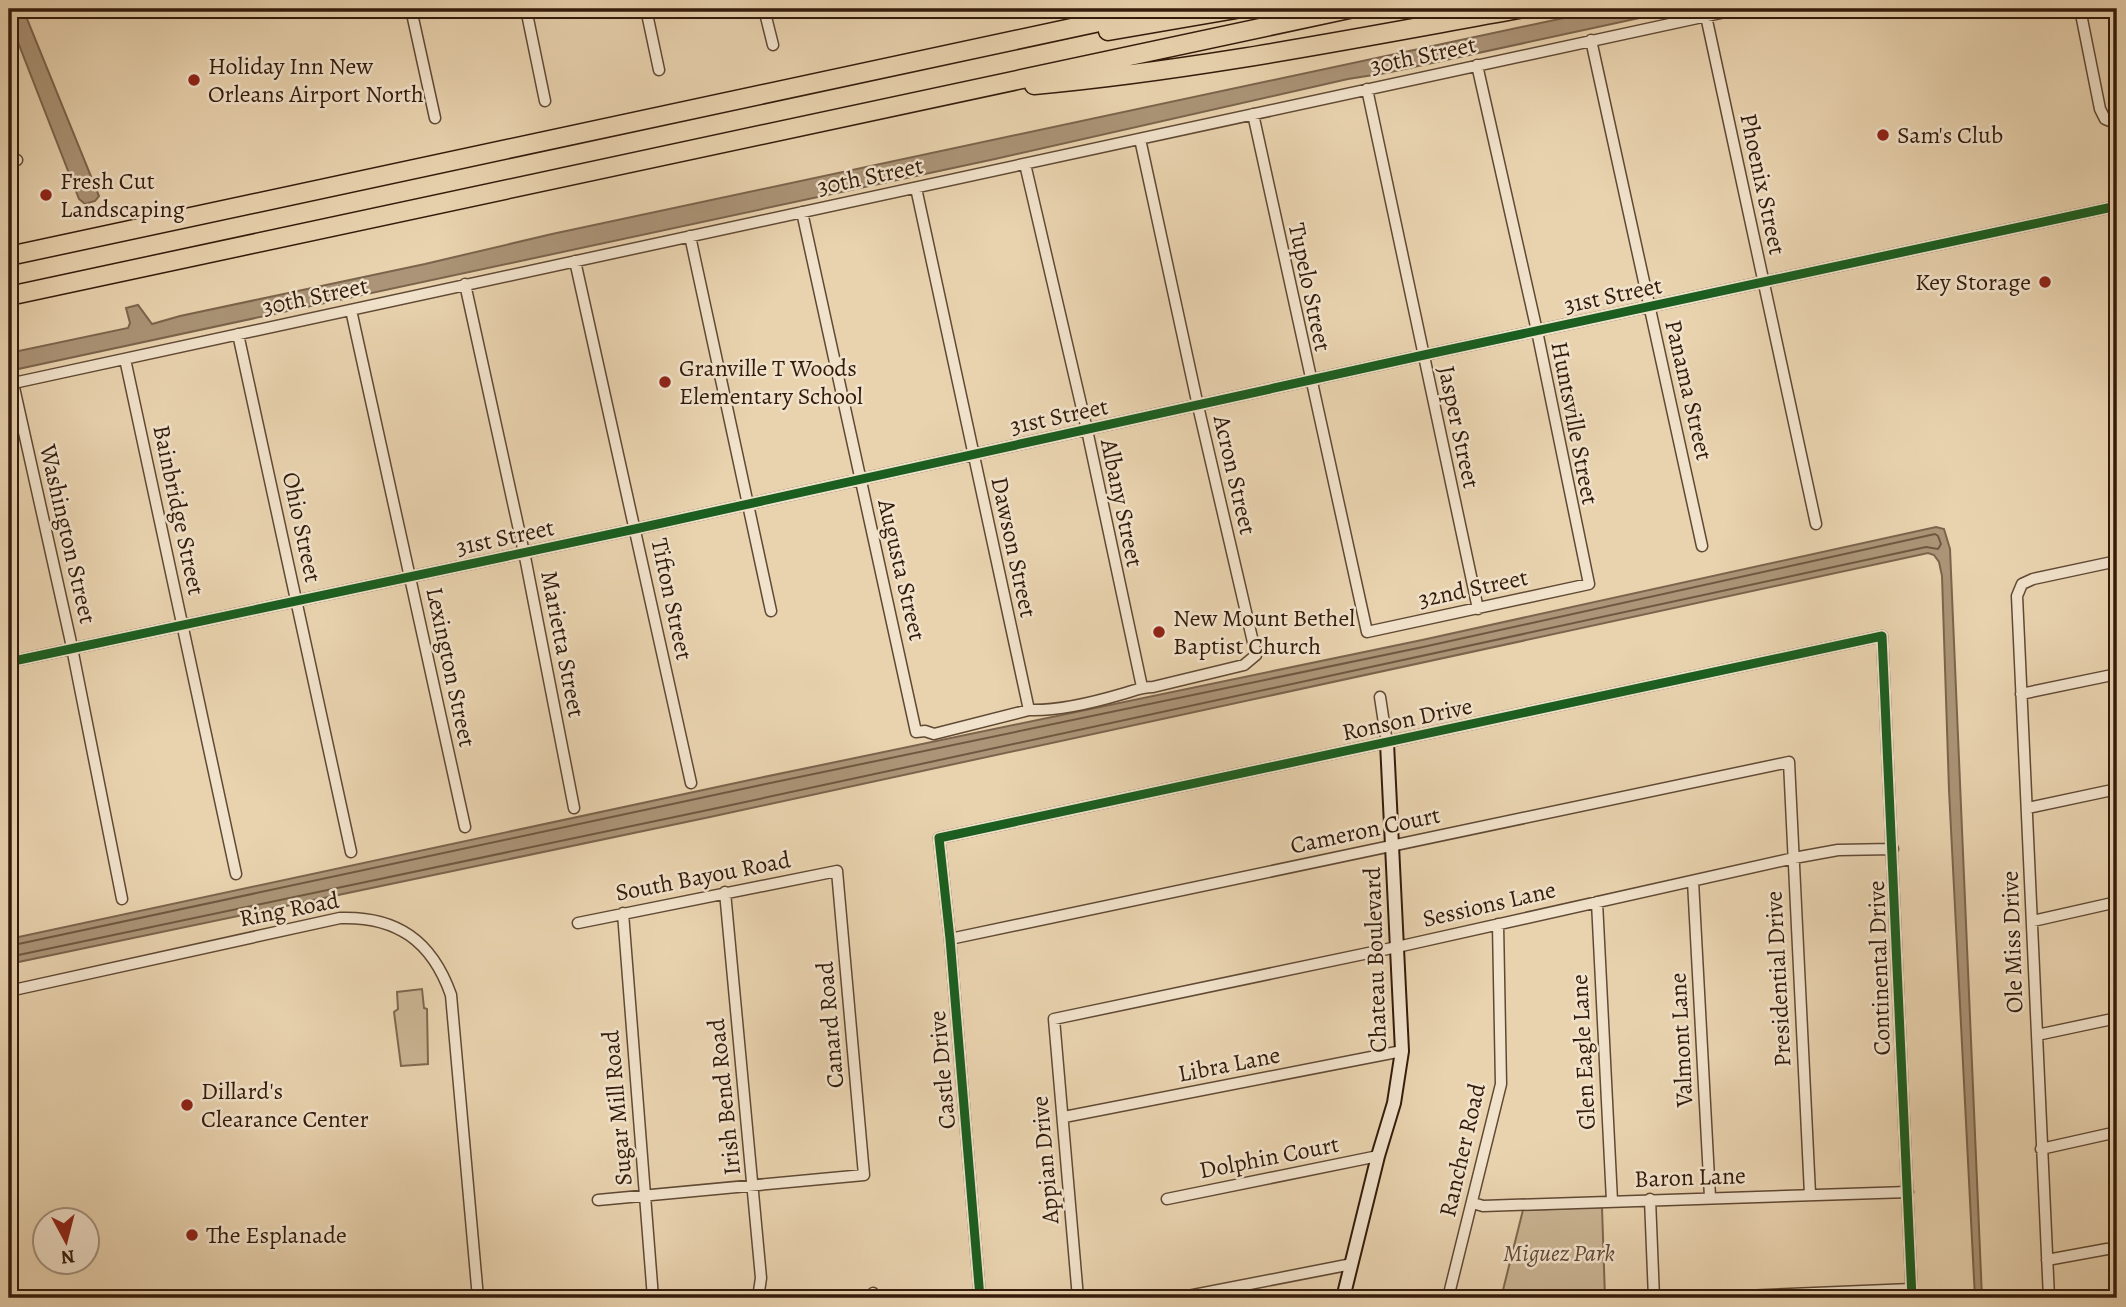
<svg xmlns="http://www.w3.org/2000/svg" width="2126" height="1307" viewBox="0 0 2126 1307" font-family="Alegreya,serif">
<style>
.green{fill:#cab493;stroke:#7e684f;stroke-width:2}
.water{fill:#ab9477;stroke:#7b644c;stroke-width:2}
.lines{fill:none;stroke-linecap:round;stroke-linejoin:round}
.shore{stroke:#6f5841;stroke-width:2}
.street-casing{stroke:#604934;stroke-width:13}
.secondary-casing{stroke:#331b0b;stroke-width:16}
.highway-casing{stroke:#331b0b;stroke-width:21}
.street{stroke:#f1e2cb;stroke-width:10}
.secondary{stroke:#f1e2cb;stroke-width:12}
.highway{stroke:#e9d3af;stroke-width:18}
.cycleway-casing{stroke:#f1e2cb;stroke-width:13}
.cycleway{stroke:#1b5e20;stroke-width:9}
.poi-dot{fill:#8f2418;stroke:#f1e2cb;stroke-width:2.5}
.labels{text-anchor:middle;stroke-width:5;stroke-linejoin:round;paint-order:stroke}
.street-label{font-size:24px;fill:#331b0b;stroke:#f1e2cb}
.poi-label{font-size:24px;fill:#331b0b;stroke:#f1e2cb;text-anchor:start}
.park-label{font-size:24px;font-style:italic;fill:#604934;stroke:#f1e2cb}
</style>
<rect width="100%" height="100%" fill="#e9d3af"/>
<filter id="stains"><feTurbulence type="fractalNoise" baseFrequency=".00286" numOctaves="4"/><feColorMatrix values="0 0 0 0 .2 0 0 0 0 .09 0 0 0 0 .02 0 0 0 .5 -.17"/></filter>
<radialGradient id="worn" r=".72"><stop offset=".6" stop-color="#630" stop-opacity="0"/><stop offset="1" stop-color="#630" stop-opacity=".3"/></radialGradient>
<path class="green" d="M422,989L424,1008L427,1009L428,1064L401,1066L394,1012L398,1009L397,992Z
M1602,1207L1605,1298H1501L1523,1210Z"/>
<path class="water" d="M9,9H23L99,196L95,201L85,204L79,199L9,19Z
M1606,9H1681L1386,73L1348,79L995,159L9,371V353L128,328L130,323L126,308L138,305L152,324L180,316L425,264L552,234Z
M1936,527L1944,529L1950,549L1982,1298H1975L1949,790L1942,576L1939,562L1934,555L1928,553L710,817L9,964V939L759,778L1422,640Z"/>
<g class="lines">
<path class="shore" d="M9,946L761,785L1423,647L1935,534L1938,536L1941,544L1938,549L1926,547L708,810L9,957"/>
<defs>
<path id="street" d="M411,9L435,118
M526,9L545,101
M646,9L659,70
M764,9L773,45
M2080,9L2100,109L2105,119L2117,124
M1706,16L1816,524
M1591,40L1702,546
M1367,89L1478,609
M1253,114L1367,632L1589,584L1537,331L1477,65
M9,162L17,160
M1025,164L1087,430L1142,687
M916,188L1029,710
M802,212L916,732L925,731L934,734L1029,710C1056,711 1095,702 1122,694C1133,691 1141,687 1153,687L1244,665L1256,655L1198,406L1140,139
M690,236L771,611
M575,261L691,783
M465,284L526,562L574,808
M351,310L465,827
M238,334L351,852
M125,359L236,874
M13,383L70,638L122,899
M9,384L1739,9
M9,662L635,529L1424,355L2117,206
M2021,694L2117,674
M1380,697L1387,743
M2028,808L2117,789
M1693,881L1710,1197
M725,892L761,1278L758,1298
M1597,902L1612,1201
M623,913L653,1298
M2033,921L2117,902
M578,923L837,871L864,1175L598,1200
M950,939L1789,762L1810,1194
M9,991L340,918C397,916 432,941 451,995L478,1298
M2037,1035L2117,1018
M1064,1117L1402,1051
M2041,1149L2117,1132
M1167,1199L1378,1156
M1650,1199L1654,1298
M1473,1203L1483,1206L1908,1192
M2047,1260L2107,1249
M873,1293L874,1298
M980,1298L950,939L939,838L1882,636L1912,1298
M1078,1298L1054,1019L1397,947L1794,858L1838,850L1893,849
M1178,1298L1352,1264
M1448,1298L1501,1084L1498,924
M1694,1298L1911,1289
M2049,1298L2017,596L2022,584L2033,579L2117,561"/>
<path id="secondary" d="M1343,1298L1378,1156L1394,1103L1402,1051L1387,743"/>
<path id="highway" d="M1108,31L1236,9
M1034,85C1197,70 1357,38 1519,9
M9,256L1160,9
M9,296L1349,9"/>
</defs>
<use href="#street" class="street-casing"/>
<use href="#secondary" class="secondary-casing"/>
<use href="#highway" class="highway-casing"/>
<use href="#street" class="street"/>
<use href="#secondary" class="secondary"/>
<use href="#highway" class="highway"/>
<defs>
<path id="cycleway" d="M9,662L635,529L1424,355L2117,206
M980,1298L950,939L939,838L1882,636L1912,1298"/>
</defs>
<use href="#cycleway" class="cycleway-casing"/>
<use href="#cycleway" class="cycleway"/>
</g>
<g class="poi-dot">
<circle cx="194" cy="80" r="7"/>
<circle cx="1883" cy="135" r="7"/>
<circle cx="46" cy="195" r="7"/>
<circle cx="2045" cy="282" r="7"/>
<circle cx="665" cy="382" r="7"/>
<circle cx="1159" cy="632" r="7"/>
<circle cx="187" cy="1105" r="7"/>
<circle cx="192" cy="1235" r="7"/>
</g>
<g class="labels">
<g class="street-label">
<text transform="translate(1423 55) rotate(-12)" y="8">30th Street</text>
<text transform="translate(870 176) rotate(-12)" y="8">30th Street</text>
<text transform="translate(1763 184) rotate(78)" y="8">Phoenix Street</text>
<text transform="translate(1310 287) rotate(78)" y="8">Tupelo Street</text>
<text transform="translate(1613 295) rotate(-12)" y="8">31st Street</text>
<text transform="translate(315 296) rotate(-12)" y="8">30th Street</text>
<text transform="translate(1689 390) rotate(77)" y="8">Panama Street</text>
<text transform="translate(1059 416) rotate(-12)" y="8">31st Street</text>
<text transform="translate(1575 423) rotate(79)" y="8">Huntsville Street</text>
<text transform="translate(1459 427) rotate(78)" y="8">Jasper Street</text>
<text transform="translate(1235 475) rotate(77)" y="8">Acron Street</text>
<text transform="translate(1122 503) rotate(78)" y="8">Albany Street</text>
<text transform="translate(179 510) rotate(78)" y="8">Bainbridge Street</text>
<text transform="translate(302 527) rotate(78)" y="8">Ohio Street</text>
<text transform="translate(68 534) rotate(77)" y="8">Washington Street</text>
<text transform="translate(505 537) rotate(-12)" y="8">31st Street</text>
<text transform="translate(1014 547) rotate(78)" y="8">Dawson Street</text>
<text transform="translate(902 570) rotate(77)" y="8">Augusta Street</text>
<text transform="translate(1473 588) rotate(-12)" y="8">32nd Street</text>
<text transform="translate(672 599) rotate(78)" y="8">Tifton Street</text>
<text transform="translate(563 644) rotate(79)" y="8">Marietta Street</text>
<text transform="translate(451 667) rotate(78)" y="8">Lexington Street</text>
<text transform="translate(1407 719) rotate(-12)" y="8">Ronson Drive</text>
<text transform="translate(1365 830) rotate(-12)" y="8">Cameron Court</text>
<text transform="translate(703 876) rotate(-11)" y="8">South Bayou Road</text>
<text transform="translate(1489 904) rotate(-13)" y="8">Sessions Lane</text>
<text transform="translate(289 909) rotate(-11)" y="8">Ring Road</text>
<text transform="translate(2012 942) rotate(-92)" y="8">Ole Miss Drive</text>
<text transform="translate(1375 960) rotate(-92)" y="8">Chateau Boulevard</text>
<text transform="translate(1879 968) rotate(-92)" y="8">Continental Drive</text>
<text transform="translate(1778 979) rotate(-93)" y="8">Presidential Drive</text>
<text transform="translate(830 1025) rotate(-95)" y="8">Canard Road</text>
<text transform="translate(1681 1040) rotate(-93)" y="8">Valmont Lane</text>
<text transform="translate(1583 1052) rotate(-93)" y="8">Glen Eagle Lane</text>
<text transform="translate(1229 1064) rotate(-11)" y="8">Libra Lane</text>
<text transform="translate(942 1070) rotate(-95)" y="8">Castle Drive</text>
<text transform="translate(724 1097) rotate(-96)" y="8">Irish Bend Road</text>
<text transform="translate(617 1108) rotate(-95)" y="8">Sugar Mill Road</text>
<text transform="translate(1462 1150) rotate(-77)" y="8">Rancher Road</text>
<text transform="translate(1269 1157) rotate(-11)" y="8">Dolphin Court</text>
<text transform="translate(1045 1160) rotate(-95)" y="8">Appian Drive</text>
<text transform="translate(1690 1177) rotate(-2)" y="8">Baron Lane</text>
</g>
<g class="poi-label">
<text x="208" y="74">Holiday Inn New<tspan x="208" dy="28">Orleans Airport North</tspan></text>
<text x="1897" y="143">Sam's Club</text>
<text x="60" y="189">Fresh Cut<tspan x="60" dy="28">Landscaping</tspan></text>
<text x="2031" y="290" text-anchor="end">Key Storage</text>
<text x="679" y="376">Granville T Woods<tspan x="679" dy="28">Elementary School</tspan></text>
<text x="1173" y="626">New Mount Bethel<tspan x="1173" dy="28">Baptist Church</tspan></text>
<text x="201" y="1099">Dillard's<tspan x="201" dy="28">Clearance Center</tspan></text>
<text x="206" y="1243">The Esplanade</text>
</g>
<g class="park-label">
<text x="1559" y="1261">Miguez Park</text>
</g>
</g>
<rect width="2126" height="1307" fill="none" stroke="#e9d3af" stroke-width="35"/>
<rect x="10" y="10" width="2105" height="1286" fill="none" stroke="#331b0b" stroke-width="3.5"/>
<rect x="18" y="18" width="2091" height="1272" fill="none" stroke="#331b0b" stroke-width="2"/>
<g transform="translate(66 1241) rotate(173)"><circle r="33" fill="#f1e2cb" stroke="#a5927e" stroke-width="2"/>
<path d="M0-5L12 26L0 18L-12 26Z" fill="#8f2418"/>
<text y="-10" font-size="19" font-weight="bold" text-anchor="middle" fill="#331b0b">N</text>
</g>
<rect width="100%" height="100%" filter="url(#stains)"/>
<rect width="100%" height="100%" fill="url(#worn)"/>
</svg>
